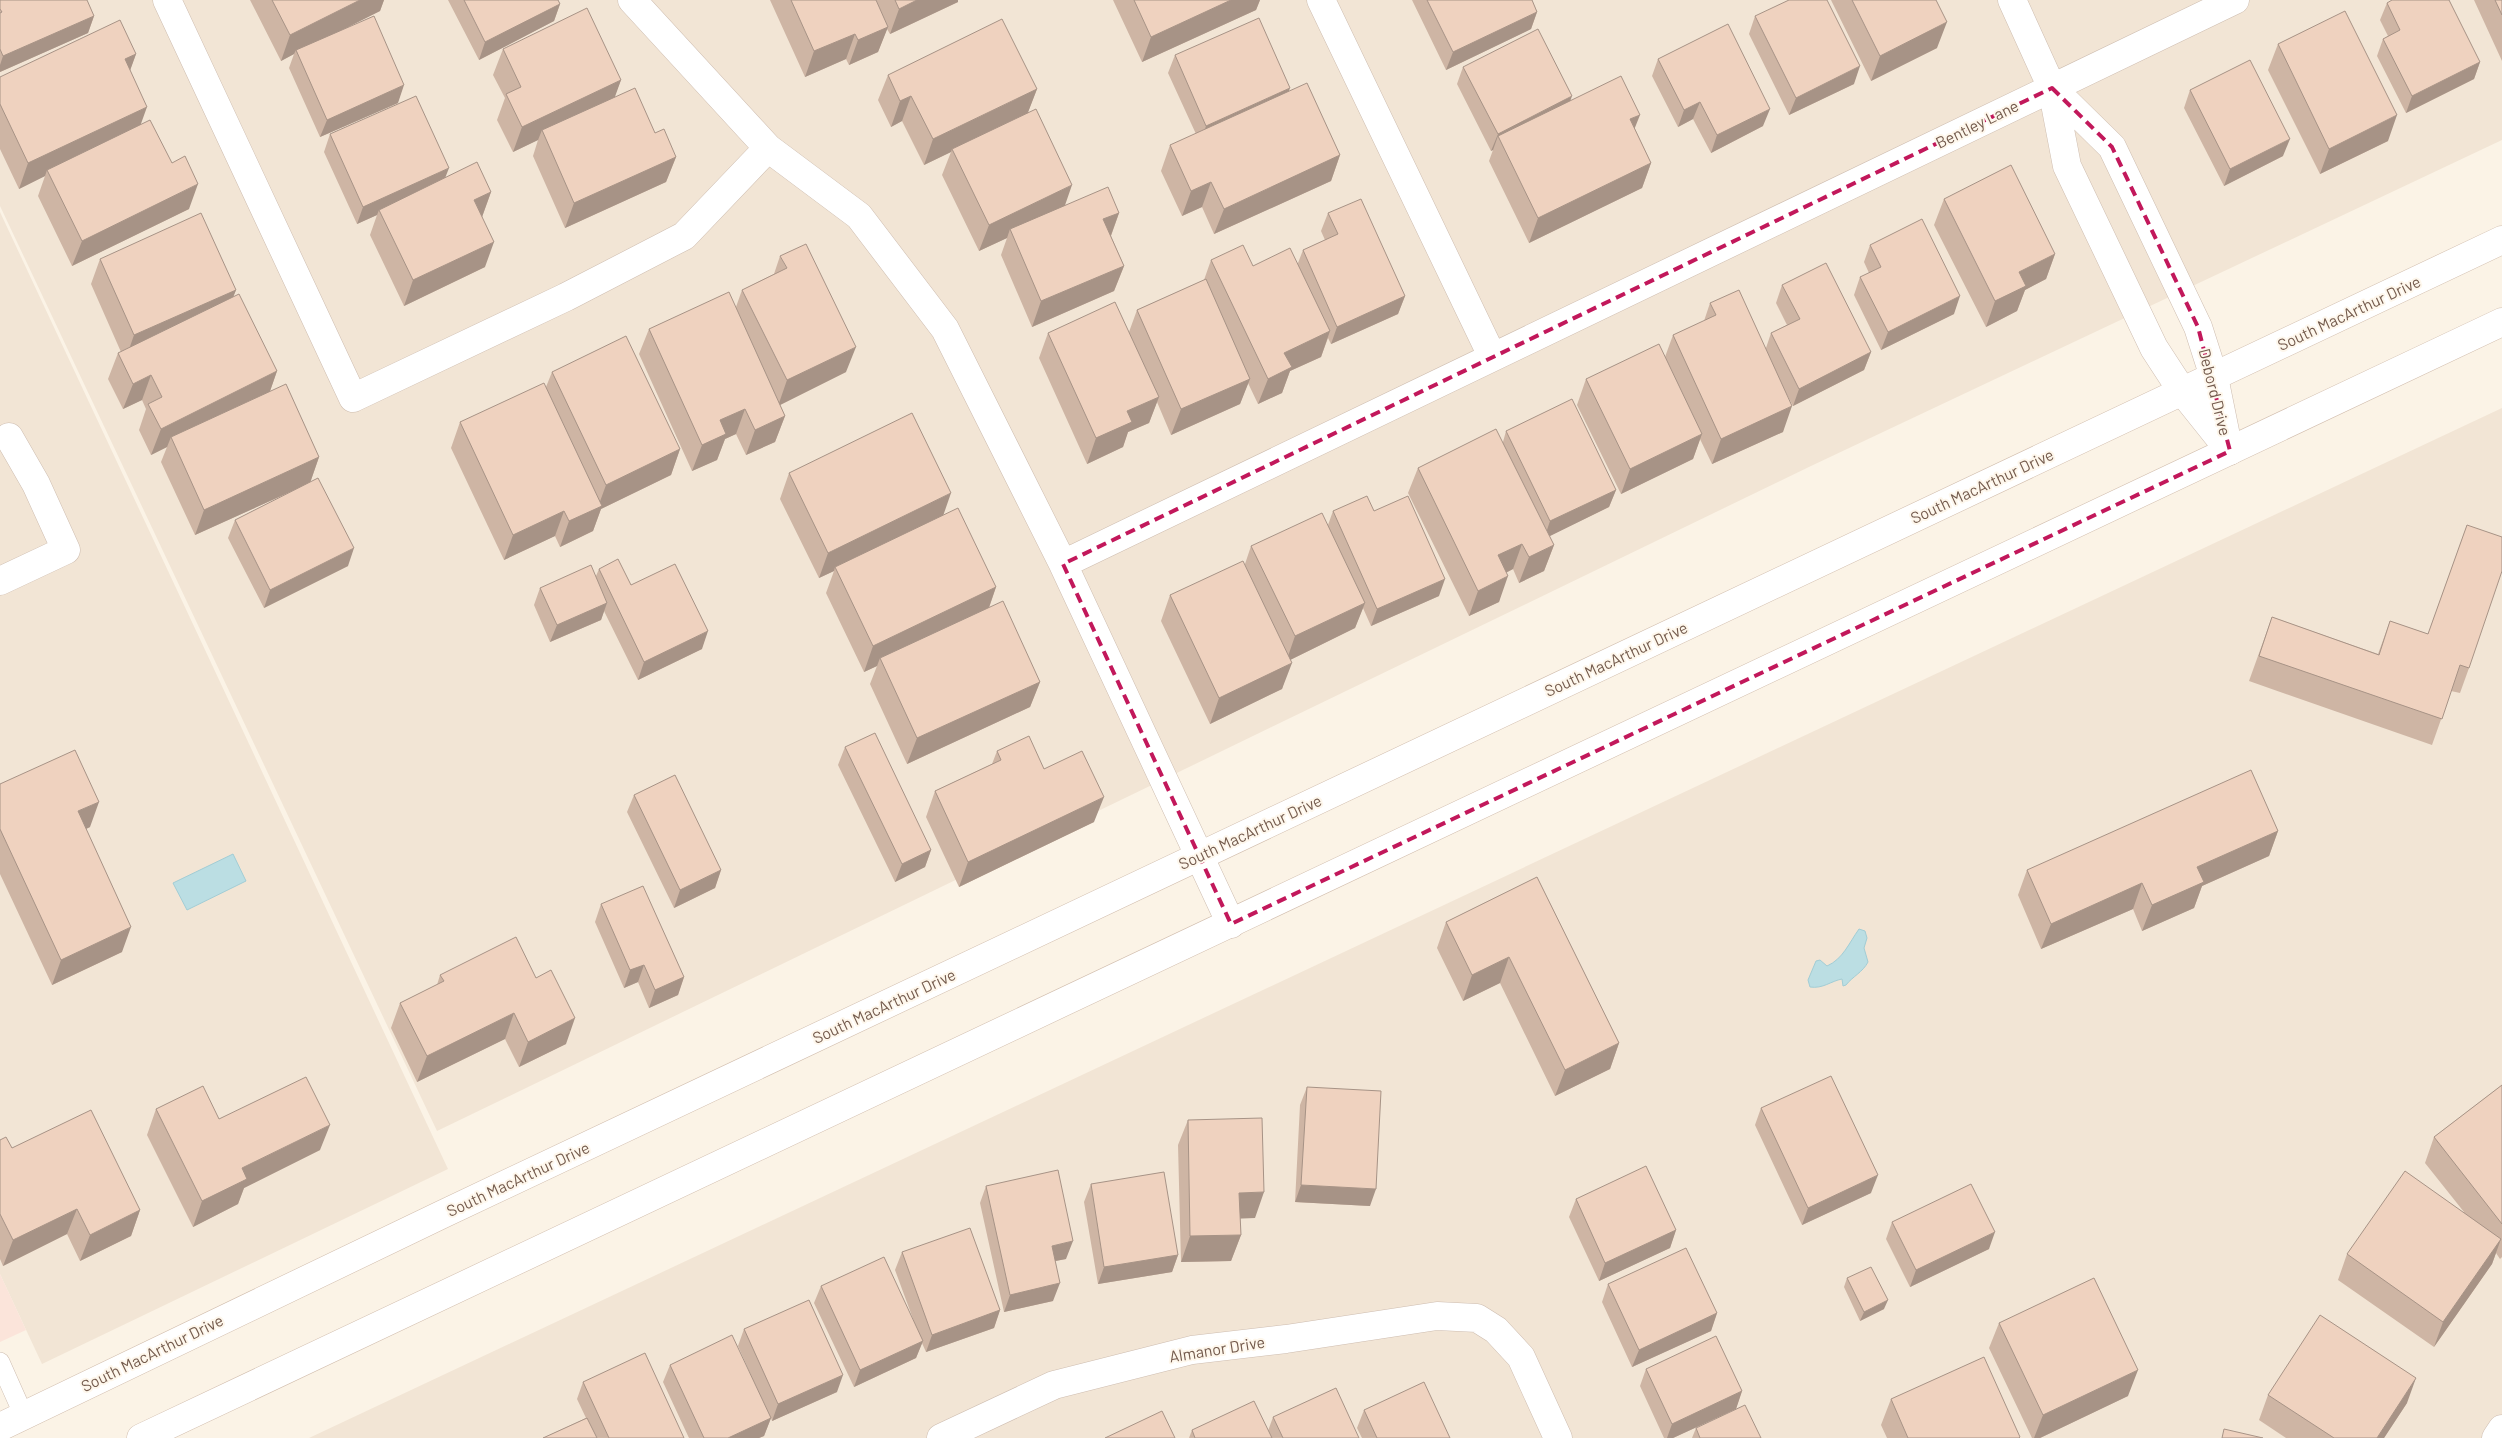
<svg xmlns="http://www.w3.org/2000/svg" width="2502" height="1438" viewBox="0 0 2502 1438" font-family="Barlow,sans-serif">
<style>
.residential{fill:#f2e5d5}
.commercial{fill:#fbe4da}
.water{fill:#bbdee3;stroke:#a2cdd5}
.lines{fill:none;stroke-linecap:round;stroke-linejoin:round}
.lane-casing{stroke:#cebdb0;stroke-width:20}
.street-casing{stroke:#cebdb0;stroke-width:29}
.secondary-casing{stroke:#d1bdad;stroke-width:29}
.lane{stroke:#fff;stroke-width:19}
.street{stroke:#fff;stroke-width:28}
.secondary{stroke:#fff;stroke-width:28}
.wall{fill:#ceb5a4}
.shaded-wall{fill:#a79386}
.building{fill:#efd2bf;stroke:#a79386}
.marked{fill:none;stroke:#c2185b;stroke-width:4;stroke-dasharray:10 6;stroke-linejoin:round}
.labels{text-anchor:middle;stroke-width:4;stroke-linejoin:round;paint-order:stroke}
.street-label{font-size:16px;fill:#735a4c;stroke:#fef7ec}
</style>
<rect width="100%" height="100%" fill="#fbf3e6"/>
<path class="residential" d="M0,0H2502V140L1811,466L437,1131L0,206Z
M0,212L448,1169L42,1364L0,1274Z
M2502,408V1438H309Z"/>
<path class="commercial" d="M0,1274L26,1330L0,1342Z"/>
<path class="water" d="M233,854L246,881L187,910L173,883Z
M1859,929L1865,931L1867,938L1864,948L1868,962C1863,972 1852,977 1846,985L1843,986L1842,979C1831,981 1823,989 1810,987L1808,980L1816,961L1820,960L1827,966C1843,959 1849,943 1859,929Z"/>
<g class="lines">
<defs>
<path id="lane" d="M0,1362L24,1416"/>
<path id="street" d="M167,0L353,398L566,297L684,236L768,148L859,216L945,329L1063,564L2235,0
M632,0L768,148
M1321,0L1492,356
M2012,0L2052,88L2067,166L2154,348L2182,391L2230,451
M2052,88L2112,147L2198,327L2214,377L2228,446
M1063,564L1231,924
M0,581L66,550L36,484L9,437
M941,1438L1054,1385L1192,1350L1286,1339L1437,1316L1477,1318L1496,1330L1521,1357L1558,1438
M2496,1438L2502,1429"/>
<path id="secondary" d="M0,1427L443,1214L2502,240
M141,1438L2502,322"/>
</defs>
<use href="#lane" class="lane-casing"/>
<use href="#street" class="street-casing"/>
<use href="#secondary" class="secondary-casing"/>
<use href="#lane" class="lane"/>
<use href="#street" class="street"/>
<use href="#secondary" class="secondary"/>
</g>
<path class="wall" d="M0,0L94,16L88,33L0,72Z
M250,0H384L380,11L341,30L398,103L320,137L289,68L294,54L281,61Z
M448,0H558L560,4L554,21L479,60Z
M770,0H958V2L890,34L887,29L878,52L849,65L846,59L805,77Z
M1113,0H1260L1256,10L1142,62Z
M1412,0H1532L1537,12L1531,29L1446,70Z
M1831,0H1936L1937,48L1871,81Z
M2474,0H2502V61Z
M2387,3L2480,62L2474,79L2406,113L2377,56L2383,39L2388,36L2380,20Z
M1755,16L1854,84L1789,115L1749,34Z
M2278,44L2388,141L2320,174L2268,70Z
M503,49L621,80L614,97L655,133L676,157L666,182L565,228L533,156L538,140L513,152L497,120L505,98L493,75Z
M136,54L130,70L141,124L189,209L72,266L38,196L45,176L19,189L0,149V77Z
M1175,55L1289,92L1340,155L1331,181L1214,234L1202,207L1182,216L1161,171L1170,145L1196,134L1168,73Z
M1658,59L1763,126L1711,153L1693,119L1678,127L1652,76Z
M1463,67L1570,101L1635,129L1651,163L1642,188L1529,243L1489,161L1493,150L1491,151L1457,84Z
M888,75L1037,89L1028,112L1065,205L1119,213L1111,236L1124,266L1114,291L1032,327L1001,255L1007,238L979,251L942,175L951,152L924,165L902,121L891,127L878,100Z
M2190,90L2283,156L2224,186L2184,108Z
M330,134L445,177L491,192L482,217L485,267L404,306L370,235L377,215L357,224L324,152Z
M1944,199L2055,254L2046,279L2025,290L2017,311L1986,327L1934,225Z
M1328,213L1405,296L1398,314L1331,344L1328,338L1321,357L1290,371L1282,393L1258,404L1248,383L1240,404L1171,435L1157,402L1149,423L1128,432L1123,447L1087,464L1039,358L1048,333L1129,332L1137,310L1204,280L1211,260L1253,266L1298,263L1303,250L1325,240L1321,231Z
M1870,245L1954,314L1881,350L1854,295L1860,277L1869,273L1864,262Z
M780,256L846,372L780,405L785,416L775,442L746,455L736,434L725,439L717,460L692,471L639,354L649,329L736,307L742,290L774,274Z
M100,259L236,290L233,297L277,371L270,391L319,457L310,483L195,535L161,462L167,447L151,455L139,430L146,409L142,400L123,409L108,379L118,353L121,352L91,284Z
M1782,285L1871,352L1864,370L1793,406L1787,395L1783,432L1712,464L1700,439L1693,459L1621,494L1577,405L1586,379L1665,357L1673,335L1704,321L1710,303L1766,348L1771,333L1787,325L1776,303Z
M552,372L680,449L671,475L601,509L593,531L560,547L555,536L504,560L451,448L460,422L546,387Z
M1506,431L1616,490L1609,507L1549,536L1554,545L1544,571L1519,583L1513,569L1506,573L1499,602L1469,616L1408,493L1418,468L1503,442Z
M789,473L943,515L996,587L989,608L1040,682L1030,707L907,764L870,684L877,666L864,672L826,593L834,571L819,578L780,499Z
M1333,511H1374L1439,596L1371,626L1363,608L1355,628L1290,660L1282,689L1210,724L1161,621L1170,595L1245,564L1251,546L1328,525Z
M235,520L348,566L264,608L228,538Z
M2467,525L2469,668L2460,693L2451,691L2432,745L2249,681L2272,617L2378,654L2390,621L2428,634Z
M599,569L631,585L702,649L638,680L604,611L601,620L550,642L534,605L540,588L596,576Z
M845,747L931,850L925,867L895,882L838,765Z
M997,751L1044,769L1094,822L959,887L926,817L935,791L992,764Z
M0,784L90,827L86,829L122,952L52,985L0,874Z
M634,795L721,870L715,888L674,908L627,812Z
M2278,831L2269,856L2202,886L2194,908L2142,931L2133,909L2041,949L2018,895L2027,870Z
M1537,877L1619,1043L1610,1069L1555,1096L1500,983L1463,1001L1437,948L1446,922Z
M601,904L684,977L678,995L649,1008L638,982L624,988L595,922Z
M440,975L536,978L566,1044L519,1067L505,1039L417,1082L391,1028L400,1003L437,985Z
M2502,1085V1257L2500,1259L2496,1253L2492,1264L2434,1347L2338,1280L2347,1254L2464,1212L2425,1163L2434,1137Z
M1307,1087L1370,1206L1295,1202L1300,1105Z
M1761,1108L1871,1193L1802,1225L1755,1125Z
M156,1109L219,1119L320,1150L244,1188L238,1204L193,1227L147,1135Z
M1188,1120L1255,1218H1240L1241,1235L1231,1261L1181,1262L1178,1145Z
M0,1140L12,1148L140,1210L131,1236L80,1261L67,1234L3,1266L0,1259Z
M1091,1184L1178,1255L1172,1272L1098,1284L1084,1202Z
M986,1186L1066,1259L1055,1261L1053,1301L1004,1312L980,1203Z
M1576,1199L1676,1230L1670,1248L1599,1281L1569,1217Z
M1892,1222L1989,1249L1910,1287L1886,1239Z
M902,1252L1000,1310L994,1328L926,1352L922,1343L916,1358L854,1387L814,1303L821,1286L916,1327L895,1270Z
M1847,1278L1884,1309L1860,1321L1844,1287Z
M1608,1284L1717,1313L1711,1331L1632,1367L1602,1302Z
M1999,1323L2128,1396L2040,1438H2032L1989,1348Z
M744,1329L837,1392L772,1421L771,1418L764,1436L759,1438H689L663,1382L670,1365L758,1391L738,1346Z
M1646,1369L1742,1391L1736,1409L1673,1438H1664L1640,1386Z
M583,1382L684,1438H543L586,1418L577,1399Z
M2268,1395L2407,1403L2384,1438H2286L2259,1420Z
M1891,1399L2020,1437V1438H1887L1881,1425Z
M1364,1410L1450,1438H1362L1357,1428Z
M1273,1417L1359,1438H1189L1192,1430L1268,1431Z
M1696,1428L1761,1438H1692Z"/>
<path class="shaded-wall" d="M360,0H384L380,11L297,53L296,50L294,54L281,61L290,35Z
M917,0H958V2L890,34L899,9Z
M1231,0H1260L1256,10L1142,62L1151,37Z
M560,4L554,21L479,60L485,42Z
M1537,12L1531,29L1446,70L1453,52Z
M94,16L88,33L0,72V65L3,56Z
M1947,22L1937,48L1871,81L1880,56Z
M888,27L878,52L849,65L858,40Z
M855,34L846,59L805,77L814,51Z
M136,54L127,79L125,59Z
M2480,62L2474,79L2406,113L2412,96Z
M1860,66L1854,84L1789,115L1796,98Z
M621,80L612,105L542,130L538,140L513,152L522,127Z
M404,85L398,103L320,137L327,120Z
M1290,88L1284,105L1200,143L1206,126Z
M1037,89L1027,115L952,149L951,152L924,165L933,139Z
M911,96L902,121L891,127L900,101Z
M1572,96L1566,113L1498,136L1493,150L1491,151L1498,134Z
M1700,102L1693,119L1678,127L1684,110Z
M147,107L138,132L47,170L45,176L19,189L28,163Z
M1770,109L1763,126L1711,153L1717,135Z
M1640,115L1630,140V119Z
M2397,115L2388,141L2320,174L2329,149Z
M2290,139L2283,156L2224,186L2230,169Z
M1340,155L1331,181L1214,234L1224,209Z
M676,157L666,182L565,228L574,203Z
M1651,163L1642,188L1529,243L1538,218Z
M449,168L442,186L379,210L377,215L357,224L363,207Z
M1211,182L1202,207L1182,216L1191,191Z
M198,184L189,209L72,266L82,241Z
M1072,185L1063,211L1010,229L1007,238L979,251L989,225Z
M491,192L482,217L474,200Z
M1119,213L1110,238L1103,219Z
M494,242L485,267L404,306L413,280Z
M2055,254L2046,279L2025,290L2017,311L1986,327L1995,301L2019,272Z
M1124,266L1114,291L1032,327L1041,301Z
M236,290L226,315L125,361L134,335Z
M1405,296L1398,314L1331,344L1337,327Z
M1960,296L1954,314L1881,350L1888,332Z
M1330,331L1321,357L1290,371L1282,393L1258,404L1268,379L1284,353Z
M856,347L846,372L778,406L787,380Z
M1871,352L1864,370L1793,406L1799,389Z
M277,371L268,397L171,437L167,447L151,455L161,429Z
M151,375L142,400L123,409L133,384Z
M1250,379L1240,404L1171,435L1181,409Z
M1159,397L1149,423L1128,432L1123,447L1087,464L1096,438L1127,411Z
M1792,406L1783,432L1712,464L1721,439Z
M745,409L736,434L725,439L717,460L692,471L702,445L720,420Z
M785,416L775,442L746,455L755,430Z
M1702,434L1693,459L1621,494L1630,469Z
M680,449L671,475L601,509L593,531L560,547L569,521L598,507L606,485Z
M319,457L310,483L195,535L204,510Z
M1616,490L1609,507L1544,539L1550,521Z
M951,493L942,519L835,567L834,571L819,578L828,553Z
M564,511L555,536L504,560L513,535Z
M1522,544L1513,569L1489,581L1498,555Z
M1554,545L1544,571L1519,583L1529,557Z
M354,548L348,566L264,608L270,590Z
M1508,576L1499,602L1469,616L1478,591Z
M1445,579L1439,596L1371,626L1377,609Z
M996,587L987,613L880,658L877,666L864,672L873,646Z
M607,603L601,620L550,642L557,625Z
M1365,603L1355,628L1286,662L1295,636Z
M708,631L702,649L638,680L644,662Z
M1292,663L1282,689L1210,724L1219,698Z
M1040,682L1030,707L907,764L917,738Z
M1104,797L1094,822L959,887L968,862Z
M99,802L90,827L69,837L78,811Z
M2278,831L2269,856L2202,886L2194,908L2142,931L2152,905L2197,867Z
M931,850L925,867L895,882L902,864Z
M721,870L715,888L674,908L680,890Z
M2142,883L2133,909L2041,949L2051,924Z
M131,927L122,952L52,985L61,960Z
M1509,957L1500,983L1463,1001L1472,975Z
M644,965L638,982L624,988L630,970Z
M684,977L678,995L649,1008L655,990Z
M514,1013L505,1039L417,1082L427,1056Z
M575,1018L566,1044L519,1067L528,1042Z
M1619,1043L1610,1069L1555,1096L1565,1070Z
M330,1125L320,1150L244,1188L238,1204L193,1227L202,1201L242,1168Z
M1878,1175L1871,1193L1802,1225L1808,1208Z
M1301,1185L1376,1189L1370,1206L1295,1202Z
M1264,1192L1255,1218L1230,1219L1239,1193Z
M77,1209L67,1234L3,1266L13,1240Z
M140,1210L131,1236L80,1261L90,1235Z
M1676,1230L1670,1248L1599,1281L1605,1263Z
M1995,1232L1989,1249L1910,1287L1916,1270Z
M1241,1235L1231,1261L1181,1262L1190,1236Z
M2501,1239L2492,1264L2434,1347L2443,1322Z
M1073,1241L1066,1259L1045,1263L1052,1246Z
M1178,1255L1172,1272L1098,1284L1104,1267Z
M1060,1283L1053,1301L1004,1312L1010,1295Z
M1888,1300L1884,1309L1860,1321L1864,1312Z
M1000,1310L994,1328L926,1352L932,1335Z
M1717,1313L1711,1331L1632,1367L1639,1350Z
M923,1341L916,1358L854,1387L860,1370Z
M2138,1370L2128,1396L2040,1438H2034L2043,1415Z
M843,1375L837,1392L772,1421L778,1404Z
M2416,1378L2407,1403L2384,1438H2377Z
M1742,1391L1736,1409L1673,1438H1667L1672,1424Z
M771,1418L764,1436L759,1438H728Z"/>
<path class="building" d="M0,0H87L94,16L3,56L0,49V13L2,12L0,9Z
M272,0H360L290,35Z
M464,0H558L560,4L485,42Z
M791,0H876L888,27L858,40L855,34L814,51Z
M895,0H917L899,9Z
M1134,0H1231L1151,37Z
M1427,0H1532L1537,12L1453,52Z
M1789,0H1827L1860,66L1796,98L1755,16Z
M1852,0H1936L1947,22L1880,56Z
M2392,0H2449L2480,62L2412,96L2383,39L2400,30L2387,3Z
M2495,0H2502V15Z
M587,8L621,80L522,127L506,94L521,87L503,49Z
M2345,11L2397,115L2329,149L2278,44Z
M374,16L404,85L327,120L296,50Z
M1259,18L1290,88L1206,126L1175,55Z
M1002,19L1037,89L933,139L911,96L900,101L888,75Z
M120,20L136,54L125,59L147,107L28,163L0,104V77Z
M1728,24L1770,109L1717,135L1700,102L1684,110L1658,59Z
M1538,29L1572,96L1498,134L1463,67Z
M2250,60L2290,139L2230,169L2190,90Z
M1621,76L1640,115L1630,119L1651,163L1538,218L1498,136Z
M1307,83L1340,155L1224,209L1211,182L1191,191L1170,145Z
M635,88L655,133L664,129L676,157L574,203L542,130Z
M416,96L449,168L363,207L330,134Z
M1036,109L1072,185L989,225L952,149Z
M150,120L172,163L185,156L198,184L82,241L47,170Z
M477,162L491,192L474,200L494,242L413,280L379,210Z
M2011,165L2055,254L2019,272L2026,286L1995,301L1944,199Z
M1108,187L1119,213L1103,219L1124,266L1041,301L1010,229Z
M1361,199L1405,296L1337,327L1303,250L1338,234L1328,213Z
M201,213L236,290L134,335L100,259Z
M1922,219L1960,296L1888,332L1860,277L1881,267L1870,245Z
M806,244L856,347L787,380L742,290L787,268L780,256Z
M1243,245L1253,266L1290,248L1330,331L1284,353L1292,367L1268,379L1211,260Z
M1826,263L1871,352L1799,389L1771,333L1800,319L1782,285Z
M1206,279L1250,379L1181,409L1137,310Z
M1739,290L1792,406L1721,439L1673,335L1716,315L1710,303Z
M729,292L785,416L755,430L745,409L720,420L726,434L702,445L649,329Z
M239,294L277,371L161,429L148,404L162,397L151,375L133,384L118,353Z
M1115,302L1159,397L1127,411L1132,422L1096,438L1048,333Z
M626,336L680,449L606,485L552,372Z
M1659,344L1702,434L1630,469L1586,379Z
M544,383L602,506L569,521L564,511L513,535L460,422Z
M286,384L319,457L204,510L171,437Z
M1572,399L1616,490L1550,521L1506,431Z
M912,413L951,493L828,553L789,473Z
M1496,429L1554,545L1529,557L1522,544L1498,555L1508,576L1478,591L1418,468Z
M318,478L354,548L270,590L235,520Z
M1367,496L1374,511L1408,496L1445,579L1377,609L1333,511Z
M958,508L996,587L873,646L835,567Z
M1322,513L1365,603L1295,636L1251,546Z
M2467,525L2502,537V571L2469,668L2460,665L2442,719L2259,656L2272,617L2379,655L2390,621L2428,634Z
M618,559L631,585L675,564L708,631L644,662L599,569Z
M1243,561L1292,663L1219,698L1170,595Z
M591,565L607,603L557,625L540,588Z
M1003,601L1040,682L917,738L880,658Z
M875,733L931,850L902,864L845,747Z
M1029,736L1044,769L1082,751L1104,797L968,862L935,791L1001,760L997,751Z
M75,750L99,802L78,811L131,927L61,960L0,829V784Z
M2251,770L2278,831L2197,867L2204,882L2152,905L2142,883L2051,924L2027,870Z
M675,775L721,870L680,890L634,795Z
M1537,877L1619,1043L1565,1070L1509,957L1472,975L1446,922Z
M643,886L684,977L655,990L644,965L630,970L601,904Z
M516,937L536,978L551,970L575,1018L528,1042L514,1013L427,1056L400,1003L444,981L440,975Z
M1831,1076L1878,1175L1808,1208L1761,1108Z
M306,1077L330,1125L242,1168L247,1179L202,1201L156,1109L203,1086L219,1119Z
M2502,1085V1224L2434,1137Z
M1307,1087L1381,1091L1376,1189L1301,1185Z
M91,1110L140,1210L90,1235L77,1209L13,1240L0,1214V1140L6,1137L12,1148Z
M1262,1118L1264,1192L1239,1193L1241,1235L1190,1236L1188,1120Z
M1646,1166L1676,1230L1605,1263L1576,1199Z
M1058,1170L1073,1241L1052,1246L1060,1283L1010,1295L986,1186Z
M2405,1171L2501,1239L2443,1322L2347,1254Z
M1164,1172L1178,1255L1104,1267L1091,1184Z
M1971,1184L1995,1232L1916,1270L1892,1222Z
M970,1228L1000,1310L932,1335L902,1252Z
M1686,1248L1717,1313L1639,1350L1608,1284Z
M884,1257L923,1341L860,1370L821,1286Z
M1871,1267L1888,1300L1864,1312L1847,1278Z
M2094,1278L2138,1370L2043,1415L1999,1323Z
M809,1300L843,1375L778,1404L744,1329Z
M2320,1315L2416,1378L2377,1438H2334L2268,1395Z
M732,1335L771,1418L728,1438H704L670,1365Z
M1716,1336L1742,1391L1672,1424L1646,1369Z
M645,1353L684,1438H609L583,1382Z
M1984,1357L2020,1437L2019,1438H1908L1891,1399Z
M1424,1382L1450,1438H1377L1364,1410Z
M1336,1388L1359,1438H1283L1273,1417Z
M1254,1401L1272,1438H1195L1192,1430Z
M1745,1405L1761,1438H1700L1696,1428Z
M1162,1411L1175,1438H1105Z
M587,1418L597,1438H543Z
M2224,1429L2263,1438H2222Z"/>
<path class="marked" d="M2052,88L2112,147L2198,327L2230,451L1231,924L1063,564Z"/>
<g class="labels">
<g class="street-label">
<text transform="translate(1977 124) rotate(-26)" y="6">Bentley Lane</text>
<text transform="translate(2349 313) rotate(-25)" y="6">South MacArthur Drive</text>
<text transform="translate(2215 392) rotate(76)" y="6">Debord Drive</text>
<text transform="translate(1982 486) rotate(-25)" y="6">South MacArthur Drive</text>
<text transform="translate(1616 659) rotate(-25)" y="6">South MacArthur Drive</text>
<text transform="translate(1250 832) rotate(-25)" y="6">South MacArthur Drive</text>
<text transform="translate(884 1006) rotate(-25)" y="6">South MacArthur Drive</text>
<text transform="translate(518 1179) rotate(-25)" y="6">South MacArthur Drive</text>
<text transform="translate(1217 1349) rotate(-9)" y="6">Almanor Drive</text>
<text transform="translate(152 1353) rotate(-26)" y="6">South MacArthur Drive</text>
</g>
</g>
</svg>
